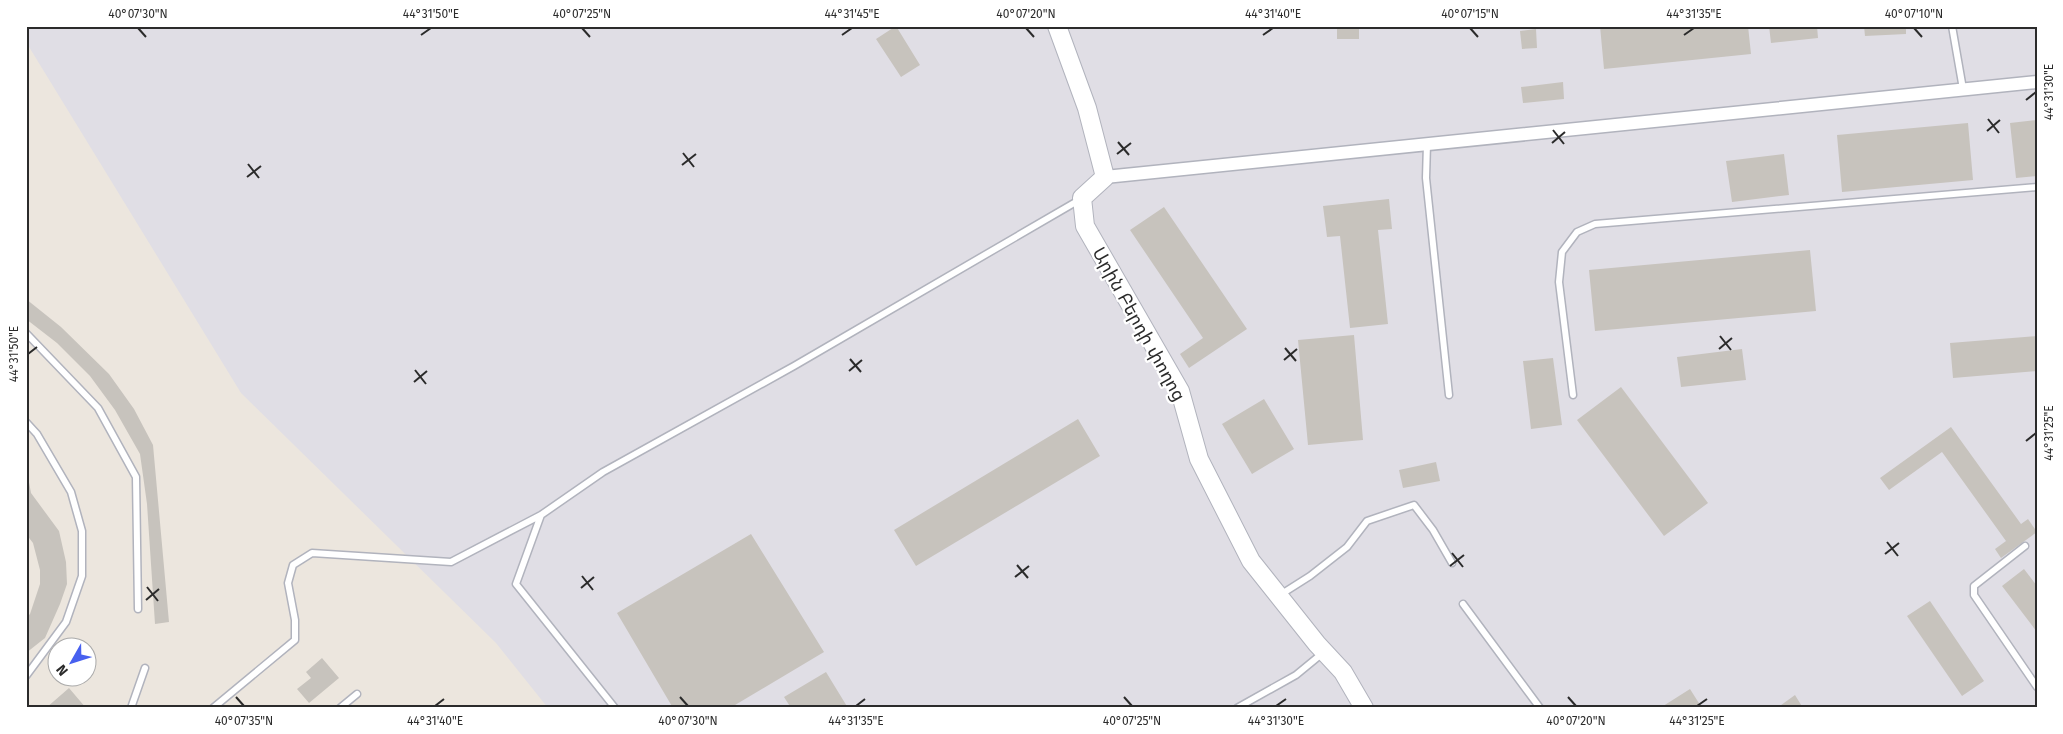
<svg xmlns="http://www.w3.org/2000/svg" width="2063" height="734" viewBox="0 0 2063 734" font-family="'Fira Sans','Noto Sans Armenian',sans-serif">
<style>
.industrial{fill:#e0dee5}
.building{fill:#c7c3bd}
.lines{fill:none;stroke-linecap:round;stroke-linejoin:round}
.lane-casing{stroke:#b1b3bd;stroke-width:9}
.street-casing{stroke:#b1b3bd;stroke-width:15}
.secondary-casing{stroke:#b1b3bd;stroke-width:20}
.lane{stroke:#fff;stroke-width:6}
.street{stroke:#fff;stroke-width:12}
.secondary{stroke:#fff;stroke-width:18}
.ticks{fill:none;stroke:#2b2b2b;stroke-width:2}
.labels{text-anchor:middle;stroke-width:4.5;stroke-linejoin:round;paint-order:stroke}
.street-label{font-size:18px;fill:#2b2b2b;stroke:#fff}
.neatline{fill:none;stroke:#2b2b2b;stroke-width:2}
.ticks-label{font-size:12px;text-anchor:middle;fill:#2b2b2b}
</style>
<rect width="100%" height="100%" fill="#ece6de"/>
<path class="industrial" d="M26,26H2037V708H548L496,643L241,393L26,42Z"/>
<path class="building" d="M896,26L920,65L901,77L876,39Z
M1337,26H1359V39H1337Z
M1600,26H1748L1751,54L1604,69Z
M1769,26H1817L1818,38L1771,43Z
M1864,26H1906V34L1865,36Z
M1536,29L1537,48L1522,49L1520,31Z
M1563,82L1564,99L1523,103L1521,87Z
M2037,120V176L2016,178L2010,123Z
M1968,123L1973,180L1842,192L1837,135Z
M1784,154L1789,195L1732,202L1726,161Z
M1389,199L1392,229L1378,230L1388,324L1350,328L1340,236L1327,237L1323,206Z
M1164,207L1247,329L1189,368L1180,354L1203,338L1130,230Z
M1810,250L1816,311L1595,331L1589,270Z
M26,299L61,327L109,374L134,409L153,445L169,622L155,624L147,504L140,454L115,410L90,376L57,343L26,319Z
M1354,335L1363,440L1308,445L1298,340Z
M2037,336V371L1953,378L1950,343Z
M1742,349L1746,380L1681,387L1677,357Z
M1553,358L1562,425L1531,429L1523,361Z
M1621,387L1708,503L1664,536L1577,420Z
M1264,399L1294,449L1252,474L1222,424Z
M1078,419L1100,456L916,566L894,530Z
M1951,427L2021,524L2028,519L2037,532L2001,558L1995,549L2006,541L1942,452L1889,490L1880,478Z
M1436,462L1440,481L1403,488L1399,470Z
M26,466L31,493L59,531L66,562L67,584L60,604L45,638L26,653V618L30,614L40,584V570L33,543L26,534Z
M751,534L824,652L730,708H673L617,613Z
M2024,569L2037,586V632L2002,586Z
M1930,601L1984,681L1962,696L1907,616Z
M322,658L339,678L309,703L297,689L311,678L306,672Z
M826,672L848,708H791L784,697Z
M69,688L86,708H46Z
M1690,689L1702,708H1660Z
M1795,695L1803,708H1777Z"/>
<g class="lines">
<defs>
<path id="lane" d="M1952,26L1963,89
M1427,144L1426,178L1449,395
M26,333L98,408L136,477L138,609
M1573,395L1559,282L1562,252L1577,232L1595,224L2037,187
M26,422L37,434L71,492L82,531V576L66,622L26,676
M541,515L516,584L615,708
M2025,546L1974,586V595L2037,687
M1280,595L1310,576L1347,547L1367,521L1414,505L1433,530L1452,563
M1463,604L1540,708
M131,708L145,668
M213,708L295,640V620L288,583L293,565L312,553L451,562L541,515L603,472L794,366L1081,199
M340,708L357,694
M1237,708L1296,675L1324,652"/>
<path id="street" d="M1105,177L2037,82"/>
<path id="secondary" d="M1057,26L1087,108L1105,177L1082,198L1085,226L1180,391L1199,459L1251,561L1317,644L1343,672L1364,708"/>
</defs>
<use href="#lane" class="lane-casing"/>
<use href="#street" class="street-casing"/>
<use href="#secondary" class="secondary-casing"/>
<use href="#lane" class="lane"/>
<use href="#street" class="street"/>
<use href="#secondary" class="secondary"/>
</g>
<path class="ticks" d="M138,28L146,37M582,28L590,37M1026,28L1034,37M1470,28L1478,37M1914,28L1922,37M421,35L431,28M842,35L852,28M1263,35L1273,28M1684,35L1694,28M2026,100L2036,92M1988,119L1999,133M1553,130L1564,144M1987,131L2000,120M1118,142L1129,155M1552,143L1565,132M683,153L694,167M1117,154L1131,143M248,164L259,178M682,165L696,154M247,177L261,166M1720,336L1731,350M1285,348L1296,361M1719,349L1732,338M28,354L37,347M850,359L861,372M1284,360L1297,349M415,370L426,384M849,371L862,360M414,382L427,371M2026,441L2036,433M1887,542L1898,556M1452,553L1463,567M1885,554L1899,543M1017,565L1028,578M1450,566L1464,555M582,576L593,590M1015,577L1029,566M147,587L158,601M581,588L594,577M146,600L159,589M236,697L244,706M680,697L688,706M1124,697L1132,706M1568,697L1576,706M435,706L444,699M856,706L865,699M1276,706L1286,699M1697,706L1707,699"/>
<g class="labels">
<g class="street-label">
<text transform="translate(1139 324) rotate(61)" y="6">Արին Բերդի փողոց</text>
</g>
</g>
<rect width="2063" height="734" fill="none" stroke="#ffffff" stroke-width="55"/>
<g transform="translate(72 662) rotate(231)"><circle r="24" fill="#ffffff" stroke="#aaaaaa"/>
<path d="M0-4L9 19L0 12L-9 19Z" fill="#4760ef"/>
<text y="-8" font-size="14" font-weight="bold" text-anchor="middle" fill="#2b2b2b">N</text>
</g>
<rect x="28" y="28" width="2008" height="678" class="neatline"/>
<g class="ticks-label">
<text x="138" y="18">40°07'30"N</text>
<text x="431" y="18">44°31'50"E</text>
<text x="582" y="18">40°07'25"N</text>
<text x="852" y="18">44°31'45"E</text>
<text x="1026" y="18">40°07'20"N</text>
<text x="1273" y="18">44°31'40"E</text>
<text x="1470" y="18">40°07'15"N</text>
<text x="1694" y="18">44°31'35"E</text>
<text x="1914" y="18">40°07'10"N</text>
<text transform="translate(2049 92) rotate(-90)" y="4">44°31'30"E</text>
<text transform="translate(14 354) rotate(-90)" y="4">44°31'50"E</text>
<text transform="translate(2049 433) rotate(-90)" y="4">44°31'25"E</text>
<text x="244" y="725">40°07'35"N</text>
<text x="435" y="725">44°31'40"E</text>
<text x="688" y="725">40°07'30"N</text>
<text x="856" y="725">44°31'35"E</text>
<text x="1132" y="725">40°07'25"N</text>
<text x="1276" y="725">44°31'30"E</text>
<text x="1576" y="725">40°07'20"N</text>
<text x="1697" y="725">44°31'25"E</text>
</g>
</svg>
